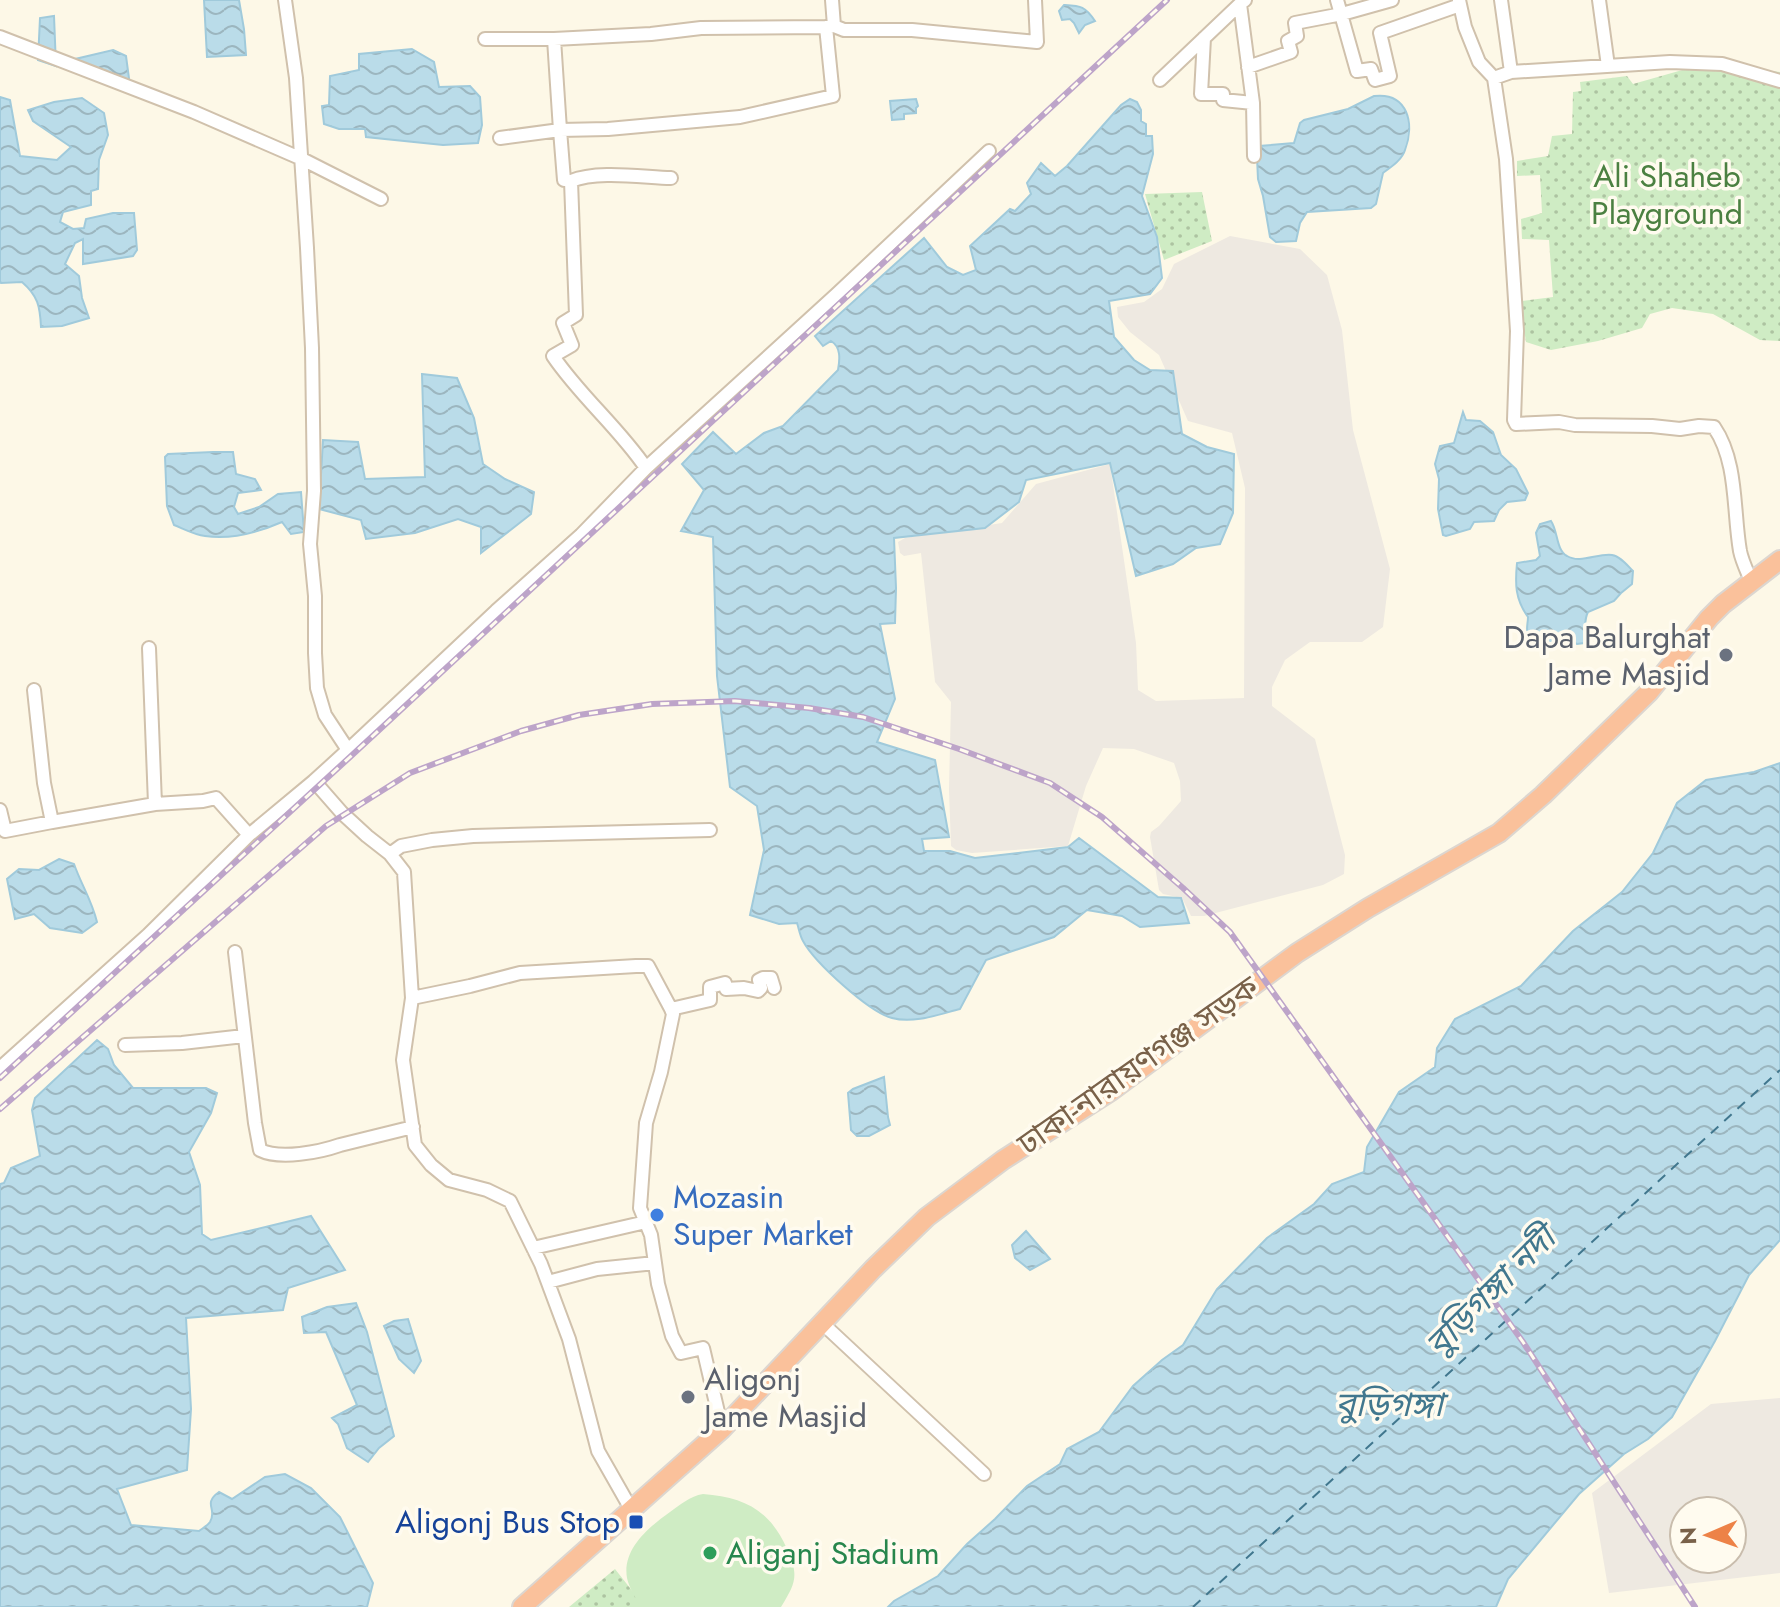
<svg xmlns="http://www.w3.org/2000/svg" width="1780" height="1607" viewBox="0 0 1780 1607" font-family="Jost,'Noto Sans Bengali',sans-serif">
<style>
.industrial{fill:#eee9e1;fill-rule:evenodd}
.park{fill:url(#park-dots)}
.pitch{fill:#cfecc4}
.water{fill:url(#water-waves);stroke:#a0cadb;stroke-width:2}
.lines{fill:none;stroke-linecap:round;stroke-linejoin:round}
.ferry{stroke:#41778e;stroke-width:2;stroke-dasharray:10 8;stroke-linecap:butt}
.minor-casing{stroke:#d0c1ac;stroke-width:16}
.highway-casing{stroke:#dcd6d0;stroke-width:22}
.minor{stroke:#fff;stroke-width:12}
.highway{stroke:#fac19b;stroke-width:18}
.rail-casing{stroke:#bda4c9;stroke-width:6}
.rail{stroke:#fffbef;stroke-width:3;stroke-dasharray:9;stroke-linecap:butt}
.worship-dot{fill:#6b7280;stroke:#fffbef;stroke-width:3}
.shop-dot{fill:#3f7fe0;stroke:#fffbef;stroke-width:3}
.transit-dot{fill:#1a4fb4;stroke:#fffbef;stroke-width:3}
.leisure-dot{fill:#2e9e5b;stroke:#fffbef;stroke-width:3}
.labels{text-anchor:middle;stroke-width:7;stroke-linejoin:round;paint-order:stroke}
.park-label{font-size:32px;fill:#4b8041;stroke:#fffbef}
.worship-label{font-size:32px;fill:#5b616d;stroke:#fffbef;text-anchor:end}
.street-label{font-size:32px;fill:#796149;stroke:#fffbef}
.shop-label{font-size:32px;fill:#366cbe;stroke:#fffbef;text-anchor:start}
.transit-label{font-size:32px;fill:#164399;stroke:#fffbef;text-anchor:end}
.leisure-label{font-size:32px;fill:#27864d;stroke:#fffbef;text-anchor:start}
.water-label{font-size:34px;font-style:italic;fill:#41778e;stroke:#fffbef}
</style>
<defs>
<pattern id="park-dots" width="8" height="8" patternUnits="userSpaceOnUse" patternTransform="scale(2)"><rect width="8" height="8" fill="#cfecc4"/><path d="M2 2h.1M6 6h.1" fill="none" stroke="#adc3a1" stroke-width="1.8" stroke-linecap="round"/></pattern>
<pattern id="water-waves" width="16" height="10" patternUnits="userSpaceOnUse" patternTransform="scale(2)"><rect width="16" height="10" fill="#badce9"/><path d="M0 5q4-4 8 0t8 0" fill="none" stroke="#9cb6bf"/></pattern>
</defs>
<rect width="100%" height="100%" fill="#fdf8e7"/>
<path class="industrial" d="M1230,236L1300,249L1327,275L1342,330L1353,430L1390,569L1383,627L1362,642H1310L1285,660L1272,687V706L1315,739L1345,855L1344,874L1323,885L1204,916H1191L1182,898L1163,894L1159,890L1150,837L1151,832L1159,826L1181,801L1180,781L1174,763L1134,749L1103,748L1086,786L1068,846L972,853L956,850L951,846L949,790L951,702L935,682L921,553L904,556L900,553L898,542L905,538L1002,523L1036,484L1110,464L1136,643L1138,690L1156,701L1244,698L1245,488L1232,433L1188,421L1159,355L1130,332L1118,317L1117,307L1144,302L1162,289L1174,264Z
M1780,1398V1573L1609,1593L1592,1493L1711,1404ZM1732,1511V1559H1684V1511Z"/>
<path class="park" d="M1707,63L1780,72V341L1760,340L1713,314L1672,308L1650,314L1642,328L1598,341L1551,350L1526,342L1523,323L1522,301L1553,297L1549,240L1522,239L1521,219L1542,213L1540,175L1517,176V161L1548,156L1552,136L1572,134L1573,92L1581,91L1580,82L1627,76L1633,84Z
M1202,192L1212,241L1164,260L1145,194Z
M615,1569L645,1607H569Z"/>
<path class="pitch" d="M703,1494C744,1497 770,1510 787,1549C799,1575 796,1583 781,1607H640C636,1598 629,1588 627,1578C622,1549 649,1527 670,1512C680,1505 690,1496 703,1494Z"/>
<path class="water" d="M204,0H239L244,29L246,55L207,57Z
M1064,5C1081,6 1085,6 1095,21L1085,25L1079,33L1074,23L1070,19L1062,20L1059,11Z
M54,16L56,66L38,60L40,18Z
M412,49L434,62L439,87L470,86L480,97L482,125L478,143L443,145L366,137L365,129H339L324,124L322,106L329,105L330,76L359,70V54Z
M113,50L126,56L130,86L125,92L71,60Z
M1374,96C1408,92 1415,124 1405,150C1402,160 1391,167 1383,173L1376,204L1371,208L1307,212L1300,223L1296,241L1276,242L1270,237L1263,196L1258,179L1257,157L1259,146L1294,143L1300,123L1304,120L1348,109Z
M0,97L10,100L20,156L57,160L71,147L33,121L28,110L54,102L82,98L104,113L108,135L99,160L98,189L91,191V205L63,212L60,222L73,229L84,228L86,219L113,213H134L137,250L133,256L83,264V239L75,243L65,264L79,276L82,298L89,318L62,326L41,327C40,306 38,296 22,282L1,283L0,281Z
M916,99L918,106L916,108V113L904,114V119L892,120L890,101Z
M1130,99L1137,102L1141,110V121L1146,124V136H1152L1153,154L1142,196L1157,237L1162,278L1150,294L1109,301L1114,337L1134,360L1150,370L1173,371L1182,434L1207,447L1234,454L1233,513L1220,544L1196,548L1173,564L1136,576L1110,463L1026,480L1019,502L985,528L894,538L896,588L895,623L880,624L895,699L877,742L935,760L949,837L922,839L924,851H950L975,858L1068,847L1079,838L1158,897L1181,898L1189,923L1140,927L1122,916L1087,910L1054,937L986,960L960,1009C940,1014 914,1024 892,1018C869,1012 815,963 803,941C800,936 799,929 797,923L779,924L750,915L764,850L757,806L730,787L717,676L713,537L681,531L704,490L682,464L713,432L736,454L764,433L783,426L838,370C840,359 841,347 831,341L823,346L815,336L924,238L947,267L963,275L976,270L970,246L1010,209L1015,211L1031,194L1027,183L1041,163L1055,176L1067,166L1121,105Z
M422,374L457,378L474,418L483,464L505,479L534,492L531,514L481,553V527L458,519L415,533L366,539L361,520L319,509L323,440L358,442L365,479L425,477Z
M1463,412L1466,420L1480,421L1493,432L1501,455L1516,469L1528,493L1525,500L1507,502L1499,510L1494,521L1474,522L1470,529L1446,536L1443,535L1438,509L1439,479L1435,464L1440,446L1454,443Z
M213,452H233L236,474L255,479L261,490L238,493L234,507L238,514L259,507L278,494L301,492L304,532L291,534L282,522C259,532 230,540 205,536C195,535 184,529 174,525L167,506L165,457L168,454Z
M1551,521C1558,531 1556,550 1567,556C1580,564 1598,553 1612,555C1620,556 1627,565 1633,571L1632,584L1621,593L1614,601L1588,612C1582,624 1588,631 1584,643L1577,644L1567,639C1557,643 1536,650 1529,637C1525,631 1528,624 1528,617C1515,599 1515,584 1517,563L1536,560L1540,556L1536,533L1540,524Z
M1780,763V1240L1749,1275L1715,1341L1672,1417L1648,1439L1624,1454L1579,1494L1508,1579L1496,1607H888L894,1601L938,1576L967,1544L995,1519L1027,1486L1060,1464L1067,1449L1099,1432L1133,1386L1162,1360L1183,1345L1217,1289L1267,1238L1314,1204L1332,1184L1364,1172L1367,1147L1399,1092L1435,1067L1437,1048L1455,1019L1521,986L1573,931L1622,892L1653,853L1677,803L1706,780L1754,772Z
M59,859L74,864C81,884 92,901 97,922L82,933L50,928L34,914L15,919L7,879L19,869L39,870Z
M97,1040L108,1049L114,1065L133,1088H206L217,1093L211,1113L189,1152L200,1185L202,1234L211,1240L311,1216L345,1270L288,1288L283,1310L186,1318L191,1409L187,1470L117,1489L131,1525L199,1531C203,1528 207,1526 210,1522C218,1509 202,1504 219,1492L232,1499L265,1477L285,1474L311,1488L340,1517L373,1583L367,1607H0V1184L4,1183L11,1168L40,1156L32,1110L35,1098Z
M884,1077L888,1117L890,1125L869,1136H857L851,1130L848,1093L853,1089Z
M1026,1231L1050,1259L1030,1270L1015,1258L1012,1245Z
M356,1303L367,1332L394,1436L379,1448L368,1462L347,1448L338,1424L332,1418L357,1405L326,1332L304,1333L302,1317L327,1307Z
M408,1319L421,1361L414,1373L399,1359L384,1326L394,1321Z"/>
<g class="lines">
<path class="ferry" d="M1193,1607L1780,1070"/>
<defs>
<path id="minor" d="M285,0L296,78L307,248L312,348L314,491L310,544L315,596V653L317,688L325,715L348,750L314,781L342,813L367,836L390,854L404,872L412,998L403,1060L415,1145L431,1165L449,1180L487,1190L510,1201L541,1264L569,1339L598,1451L631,1509
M1245,0L1240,4L1253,103L1254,156
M1337,0L1357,71L1371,69L1375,80L1390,76L1380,33L1460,5
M1459,0L1465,27L1479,62L1494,78L1506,159L1517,331L1514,420L1516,424L1559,422L1575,425L1652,426L1680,429L1699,426L1714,427C1738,462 1733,511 1740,551C1742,561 1747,571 1751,581
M1501,0L1511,72
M1599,0L1608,66
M834,26L844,30H912L1037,42L1035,0
M0,37L194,112L302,159L381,199
M1204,38L1201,94H1223V100L1253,103
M485,39H554L651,34L701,28L826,27
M554,39L560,130L608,129L740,117L833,96L826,27L834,26L832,0
M1248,67L1291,52L1288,41L1297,36L1295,23L1342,14L1392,0
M1494,78L1511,72L1670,62L1722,64L1780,81
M1160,80L1240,4
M500,138L560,130L564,180
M646,468C619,428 580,396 553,356L572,345L563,323L576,315L571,181C597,170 641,177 671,178
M149,648L155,804L203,801L216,798L249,835
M34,690L44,783L52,822L155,804
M348,750L496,611L581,535L646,468L837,294L989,151
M0,810L5,831L52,822
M390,854L401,846L432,840L473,836L710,830
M235,952L255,1123L260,1150C280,1160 320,1152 340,1145L413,1127
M412,998L470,986L520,973L636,966H648L671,1009L710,1000V987L725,983L726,989L744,988L758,991L761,988L759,980L763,978H771L774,988
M671,1009L673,1014L661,1072L646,1123L640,1208L651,1235L658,1284L672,1336L681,1353L703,1348L722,1429
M125,1045L182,1043L244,1036
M0,1068L148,935L249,835L314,781
M533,1248L646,1222
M548,1282L597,1269L655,1263
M822,1323L984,1474"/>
<path id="highway" d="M522,1607L722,1429L873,1269L927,1217L1003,1160L1111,1091L1297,953L1368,908L1499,833L1543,795L1649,692L1709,618L1723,604L1780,560"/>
</defs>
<use href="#minor" class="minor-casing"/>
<use href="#highway" class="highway-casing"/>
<use href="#minor" class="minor"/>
<use href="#highway" class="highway"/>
<defs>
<path id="rail" d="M0,1078L350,757L1167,0
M0,1109L326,826L410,773L521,731L579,715L652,704L735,701L809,708L863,717L959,749L1050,783L1102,817L1183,888L1230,932L1523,1342L1695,1607"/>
</defs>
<use href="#rail" class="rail-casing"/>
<use href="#rail" class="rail"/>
</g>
<g class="worship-dot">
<circle cx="1726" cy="655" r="8"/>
<circle cx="688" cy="1397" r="8"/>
</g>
<circle class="shop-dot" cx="657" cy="1215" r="8"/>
<rect class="transit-dot" x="628" y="1514" width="16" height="16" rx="4"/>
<circle class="leisure-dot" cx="710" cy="1553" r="8"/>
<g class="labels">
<g class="park-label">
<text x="1667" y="187">Ali Shaheb<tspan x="1667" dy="37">Playground</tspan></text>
</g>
<g class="worship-label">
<text x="1710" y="648">Dapa Balurghat<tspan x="1710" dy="37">Jame Masjid</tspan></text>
<text x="704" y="1390" text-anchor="start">Aligonj<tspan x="704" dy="37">Jame Masjid</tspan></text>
</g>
<g class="street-label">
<text transform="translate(1138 1065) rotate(-35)" y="11">ঢাকা-নারায়ণগঞ্জ সড়ক</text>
</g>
<g class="shop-label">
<text x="673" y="1208">Mozasin<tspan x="673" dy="37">Super Market</tspan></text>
</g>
<g class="transit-label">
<text x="620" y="1533">Aligonj Bus Stop</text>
</g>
<g class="leisure-label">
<text x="726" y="1564">Aliganj Stadium</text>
</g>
<g class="water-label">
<text transform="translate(1490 1291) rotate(-45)" y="12">বুড়িগঙ্গা নদী</text>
<text x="1389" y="1416">বুড়িগঙ্গা</text>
</g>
</g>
<g transform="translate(1708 1535) rotate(268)"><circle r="38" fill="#fffbef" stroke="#c9bdad" stroke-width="2"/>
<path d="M0-6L14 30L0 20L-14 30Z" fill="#ed8247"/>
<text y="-12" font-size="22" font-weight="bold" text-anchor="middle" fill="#796149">N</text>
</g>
</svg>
